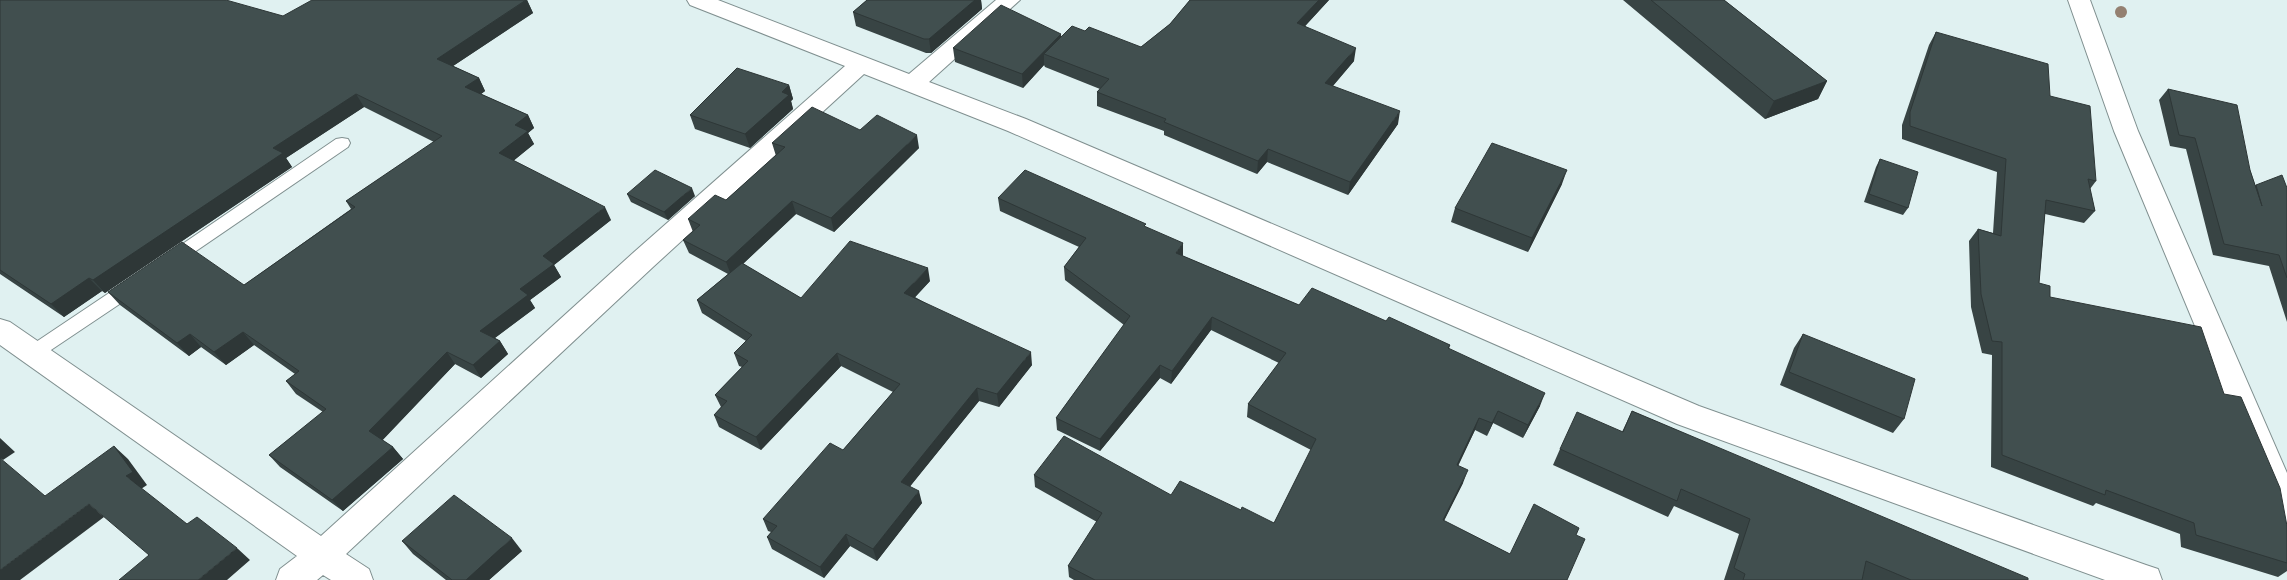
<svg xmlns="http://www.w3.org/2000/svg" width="2287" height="580" viewBox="0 0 2287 580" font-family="Karla,sans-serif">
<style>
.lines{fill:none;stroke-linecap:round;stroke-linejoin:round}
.service-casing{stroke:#809090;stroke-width:2}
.minor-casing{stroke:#809090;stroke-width:2}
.service{fill:#fff;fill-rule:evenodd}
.minor{fill:#fff;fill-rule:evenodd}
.tree{fill:#948071}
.wall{fill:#384444}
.shaded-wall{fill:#2e3737}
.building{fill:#414f4f;stroke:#2e3737}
</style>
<rect width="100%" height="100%" fill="#e0f1f1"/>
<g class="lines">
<defs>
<path id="service" d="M342,138L348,139L350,143L348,147L177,264L171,266L165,264L162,260L165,256L336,139Z
M133,279L139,281L142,286L139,291L39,358L33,360L27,358L24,353L27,348L127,281Z"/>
<path id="minor" d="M687,0H718L909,74L996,0H1020L929,82L1026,119L1699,406L2146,565L2158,569L2162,580H2105L1677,424L1008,131L864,74L653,267L346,554L369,569L373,580H331L323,575L317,580H276L280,569L297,556L0,345V319L10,322L321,536L633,253L845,66L690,5Z
M2068,0H2090L2138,131L2287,473V523L2276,519L2271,509L2114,131Z"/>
</defs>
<use href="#service" class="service-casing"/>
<use href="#minor" class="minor-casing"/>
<use href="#service" class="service"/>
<use href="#minor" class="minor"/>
</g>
<circle class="tree" cx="2121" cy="12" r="6"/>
<path class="wall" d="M0,0L283,16L527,0L533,13L453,66L479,78L485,91L481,94L528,115L534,128L528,133L534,144L513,161L611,220L554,265L561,277L530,300L535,308L495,338L500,341L508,354L481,378L455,364L382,440L393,447L403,459L343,511L280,467L269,455L323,412L296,394L286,381L295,374L254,345L226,365L201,347L189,356L120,305L108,292L244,285L351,209L346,201L434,142L364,107L286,158L292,167L105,293L102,291L64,317L0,274Z
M867,0H981L982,9L931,53H926L856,26L853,12Z
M1190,0H1329L1305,26L1354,61L1333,86L1398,124L1348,195L1267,162L1257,174L1164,135V131L1097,106V92L1100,89L1045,67L1044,65L1023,88L955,62L953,48L1061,34V37L1085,31L1141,47L1170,24Z
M1623,0H1724L1827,81L1818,99L1765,119Z
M1936,32L2050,96L2096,181L2090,189L2095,211L2084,223L2045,214L2039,283L2050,297L2224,394L2287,526V571L2278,577L2181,547L2180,534L2096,503L2093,506L1991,467L1992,355L1982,353L1971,307L1969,241L1978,229L1993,233L1997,172L1902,139V125L1929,45Z
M789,85L793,99L791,101L793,109L750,148L695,129L690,115Z
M2168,89L2250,170L2255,185L2287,188V322L2269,266L2213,255L2186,149L2170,146L2159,100Z
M860,130L919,148L834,232L796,214L743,264L801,298L930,281L915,297L1032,365L999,407L979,401L910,486L922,503L877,561L850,546L824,578L772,549L767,537L771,532L768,531L763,519L843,450L893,392L841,366L761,450L719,427L714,415L721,407L715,395L742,367L739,366L734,353L746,341L702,313L697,300L728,274L689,253L683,240L693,232L688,219L726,200L776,156L772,143Z
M1880,159L1908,208L1903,215L1864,202L1876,167Z
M1562,184L1528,252L1451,222L1455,208Z
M627,194L695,196L668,220L631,202Z
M998,198L1146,227L1183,256L1299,305L1386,321L1450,345L1449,349L1540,406L1523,438L1493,423L1487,436L1475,430L1458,465L1463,483L1444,521L1510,554L1576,535L1567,580H1074L1069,577L1068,566L1097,522L1035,487L1034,475L1171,495L1241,510L1274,523L1311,450L1247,417L1248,404L1279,363L1211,330L1171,384L1160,378L1100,451L1057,430L1056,418L1124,325L1065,280L1064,267L1079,247L1000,211Z
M1803,334L1904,419L1893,433L1780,385L1794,348Z
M1632,411L2028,580H1724L1739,534L1674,506L1668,517L1553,465L1560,449L1622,432Z
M402,541L522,551L489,580H446L413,554Z"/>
<path class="shaded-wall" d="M527,0L533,13L444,72L437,59Z
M975,0H981L982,9L931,53L929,39Z
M1319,0H1329L1296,36L1297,23Z
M1061,34L1062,47L1044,54V65L1023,88L1022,74Z
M1356,48L1354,61L1324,96L1325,83Z
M479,78L485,91L472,101L465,87Z
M1827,81L1818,99L1765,119L1774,101Z
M789,85L793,99L791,101L793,109L750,148L745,134Z
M356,94L364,107L286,158L292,167L105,293L93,280L273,148Z
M1400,111L1398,124L1348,195L1350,182Z
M528,115L534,128L528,133L534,144L506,167L499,153L515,125Z
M917,135L919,148L834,232L831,218Z
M1268,149L1267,162L1257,174L1258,161Z
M1567,170L1562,184L1528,252L1532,238Z
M692,188L695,196L668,220L664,212Z
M792,201L796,214L731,275L726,262Z
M605,207L611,220L554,265L561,277L530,300L535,308L488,343L480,331L520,289L543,256Z
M1183,243V256L1176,253Z
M928,268L930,281L907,306L904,293Z
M89,278L102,291L64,317L51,304Z
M1212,317L1211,330L1171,384L1172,371Z
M243,332L254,345L226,365L214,352Z
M190,334L201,347L189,356L177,343Z
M500,341L508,354L481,378L473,365Z
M447,352L455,364L379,444L369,431Z
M1031,352L1032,365L999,407L997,394Z
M837,353L841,366L761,450L756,437Z
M1160,365V378L1100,451V439Z
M977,388L979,401L904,494L901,482Z
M1545,393L1540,406L1523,438L1528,425Z
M1498,411L1493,423L1487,436L1492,423Z
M1479,418L1475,430L1453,477L1457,465Z
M0,438L15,452L3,460L0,458Z
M114,446L128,459L147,485L141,489L126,476Z
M393,447L403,459L343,511L332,500Z
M1468,470L1463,483L1438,532L1443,520Z
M919,491L922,503L877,561L873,549Z
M89,504L104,517L20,580H0V570Z
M846,534L850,546L824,578L820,567Z
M512,538L522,551L489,580H466Z
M237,548L250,560L227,580H198Z"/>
<path class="building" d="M0,0H226L283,16L312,0H526L437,59L479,78L465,87L528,115L515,125L528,131L499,153L605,207L543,256L554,264L520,289L528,295L480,331L500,341L473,365L447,352L369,431L393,447L332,500L269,455L326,409L286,381L299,371L243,332L214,352L190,334L177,343L108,292L182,242L244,285L355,207L346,201L442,136L356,94L273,148L283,153L93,280L89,278L51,304L0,270Z
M867,0H975L929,39H924L853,12Z
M1190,0H1319L1297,23L1356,48L1325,83L1400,111L1350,182L1268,149L1258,161L1164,122L1166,119L1097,92L1109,79L1044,54L1072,26L1085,31L1089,27L1141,47L1170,24Z
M1651,0H1724L1827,81L1774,101Z
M1001,5L1061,34L1022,74L953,48Z
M1936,32L2048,64L2050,96L2090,106L2096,181L2088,179L2095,211L2046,200L2039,283L2050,286V297L2201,327L2224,394L2241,397L2280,488L2287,526V563L2196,535L2194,523L2106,490L2105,495L2002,455V342L1992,341L1981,294L1978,229L2001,236L2006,159L1910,126V112Z
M737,68L789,85L782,92L789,95L745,134L690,115Z
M2168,89L2237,105L2250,170L2262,206L2256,185L2282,175L2287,188V278L2279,255L2224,244L2195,138L2179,135Z
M812,107L860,130L877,115L917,135L831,218L792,201L726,262L683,240L700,225L688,219L715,195L726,200L785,147L772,143Z
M1492,143L1567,170L1532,238L1455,208Z
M1880,159L1918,172L1908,208L1869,194Z
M655,170L692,188L664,212L627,194Z
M1025,170L1146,224L1144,226L1183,243L1176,253L1299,305L1312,288L1386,321L1389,317L1450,345L1448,348L1545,393L1528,425L1498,411L1492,423L1479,418L1457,465L1468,470L1443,520L1510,554L1534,504L1579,528L1576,535L1585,539L1567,580H1095L1068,566L1102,513L1034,475L1064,436L1171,495L1180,481L1241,510L1242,507L1274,523L1316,439L1248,404L1286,353L1212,317L1172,371L1160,365L1100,439L1056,418L1130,316L1064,267L1086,238L998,198Z
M850,241L928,268L904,293L1031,352L997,394L977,388L901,482L919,491L873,549L846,534L820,567L767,537L777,526L763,519L830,443L843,450L900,384L837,353L756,437L714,415L727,401L715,395L748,361L734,353L752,335L697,300L742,263L801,298Z
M1803,334L1915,379L1904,419L1789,372Z
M1632,411L2028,578V580H1911L1866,561L1862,580H1743L1745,574L1734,568L1750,519L1681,489L1677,501L1560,449L1577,412L1623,432Z
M114,446L133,472L126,476L187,524L197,517L237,548L198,580H119L149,555L89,504L0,570V458L45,496Z
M454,495L512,538L466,580H452L402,541Z"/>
</svg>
